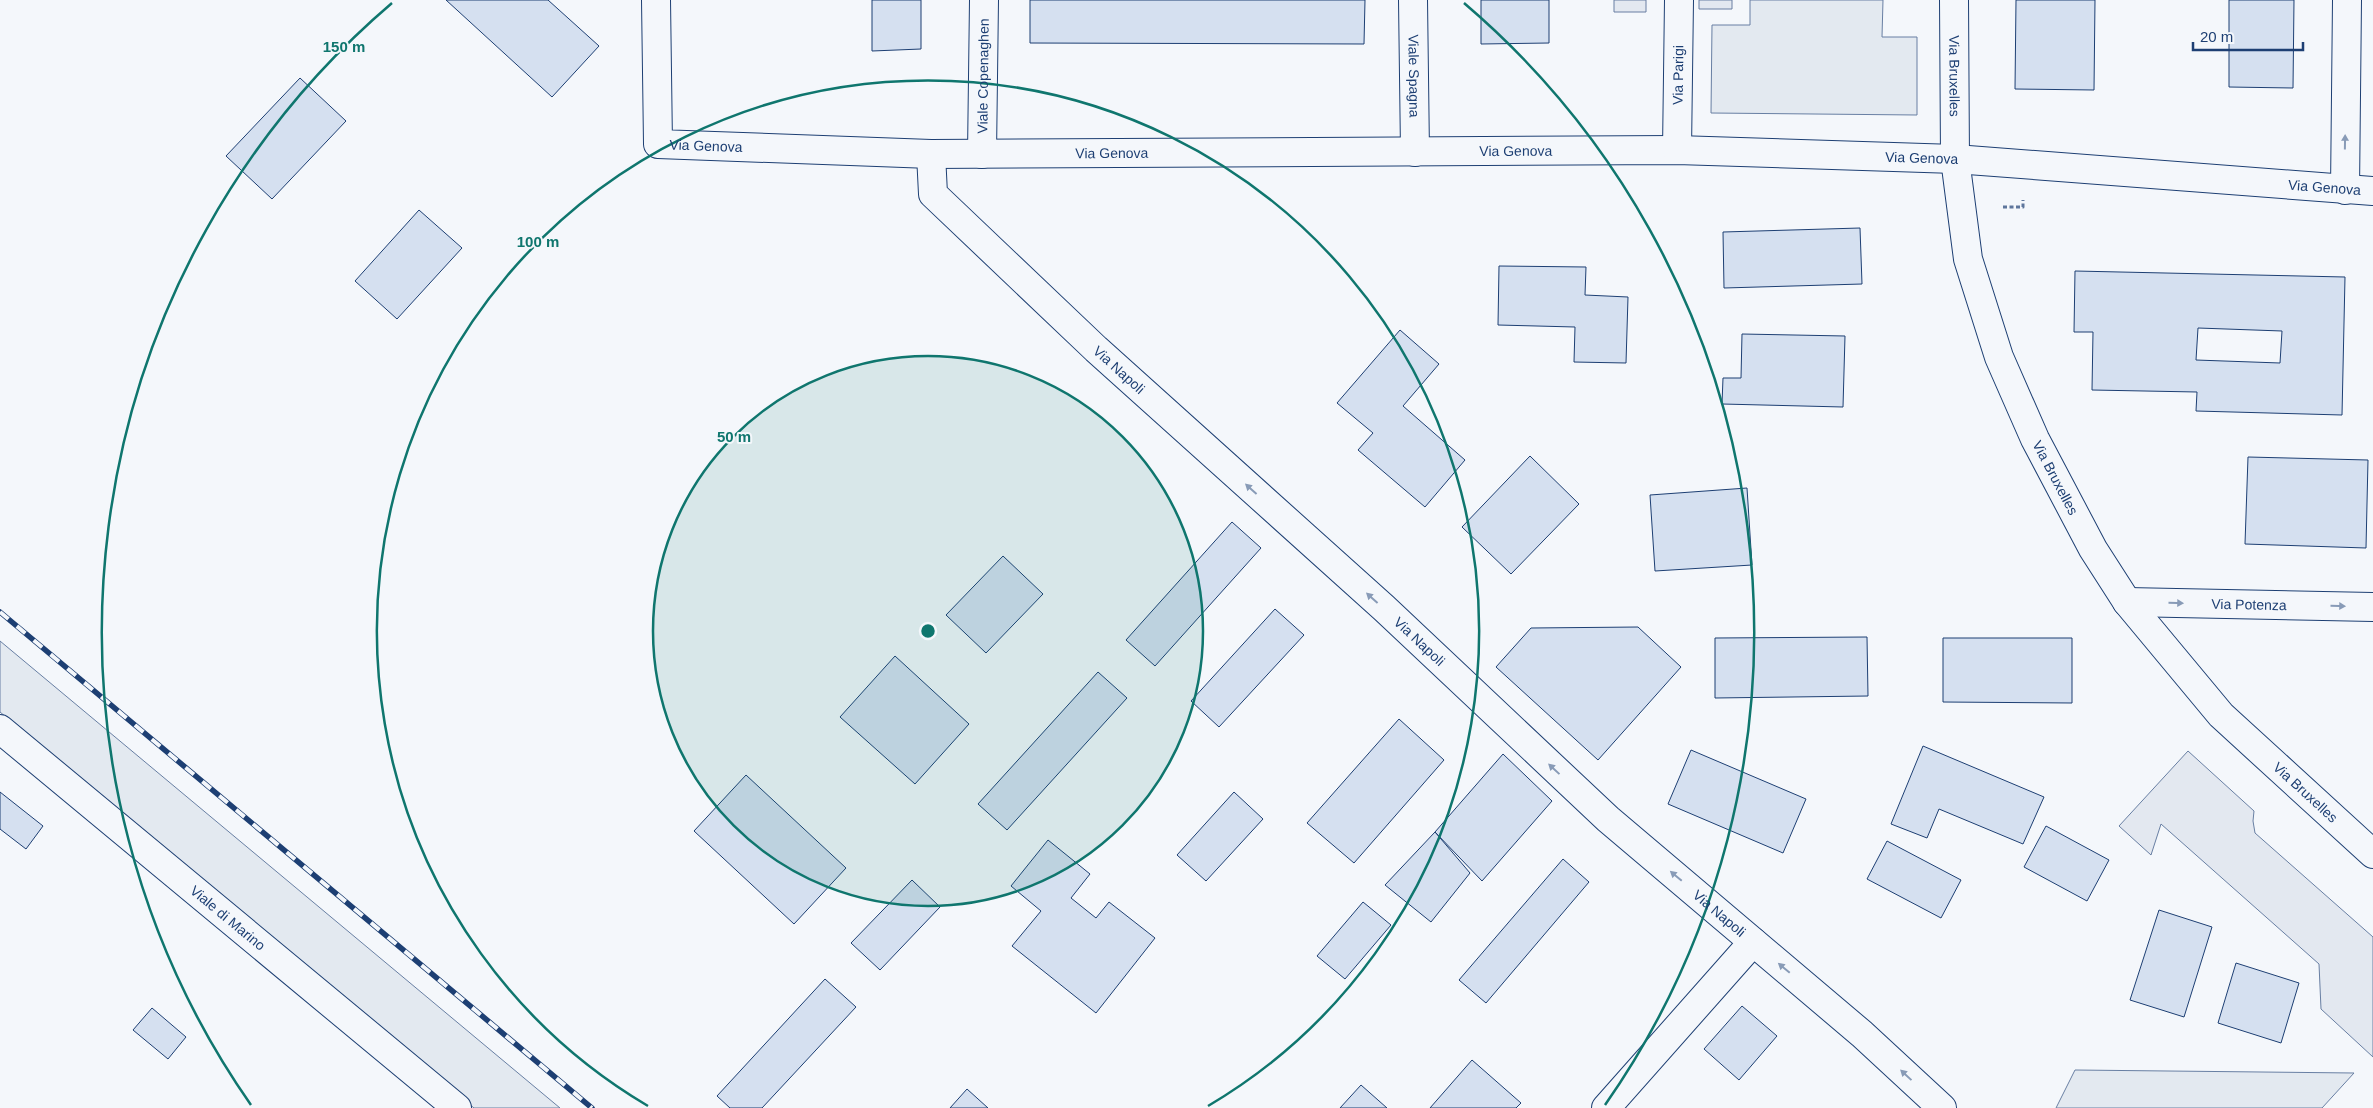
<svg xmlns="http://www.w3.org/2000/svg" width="2373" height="1108" viewBox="0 0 2373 1108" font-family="Arial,sans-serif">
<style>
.green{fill:#e3e9f0;stroke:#687fa3}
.parking{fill:#e3e8f0;stroke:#687fa3}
.building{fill:#d5e0f0;stroke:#1d3f73;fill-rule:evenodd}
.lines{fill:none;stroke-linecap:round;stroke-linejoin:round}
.minor-casing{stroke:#1d3f73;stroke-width:30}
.path{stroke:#5e769c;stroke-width:3;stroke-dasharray:4 2.5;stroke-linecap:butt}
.minor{stroke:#f4f7fb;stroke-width:28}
.rail-casing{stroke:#1d3f73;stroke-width:5.5}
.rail{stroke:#f4f7fb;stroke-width:4;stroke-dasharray:11;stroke-linecap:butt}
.oneway{fill:#889bb7}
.ring{fill:none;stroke:#0f766e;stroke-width:2.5}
.labels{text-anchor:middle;stroke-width:4;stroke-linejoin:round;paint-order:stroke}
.street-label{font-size:14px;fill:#1d3f73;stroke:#f4f7fb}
.centre{fill:#0f766e;stroke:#f4f7fb;stroke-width:2.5}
.ring-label{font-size:15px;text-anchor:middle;font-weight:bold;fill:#0f766e;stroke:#f4f7fb;stroke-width:4;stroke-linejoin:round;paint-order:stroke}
</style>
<rect width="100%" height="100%" fill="#f4f7fb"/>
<path class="green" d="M1750,0H1883L1882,37H1917V115L1711,113L1712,25H1750Z
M0,641L560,1108H474L0,712Z
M2075,1070L2354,1073L2322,1108H2056Z"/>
<path class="parking" d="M1614,0H1646V12H1614Z
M1699,0H1732V9H1699Z
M2188,751L2254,811L2253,821L2255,833L2373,937V1057L2321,1009L2319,964L2161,824L2151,855L2119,826Z"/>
<path class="building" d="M446,0H548L599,46L552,97Z
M872,0H921V49L872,51Z
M1030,0H1365L1364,44L1030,43Z
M1481,0H1549V43L1481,44Z
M2016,0H2095L2094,90L2015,89Z
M2229,0H2294L2293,88L2229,87Z
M300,78L346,121L272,199L226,156Z
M419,210L462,248L397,319L355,281Z
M1860,228L1862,284L1724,288L1723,232Z
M1499,266L1586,267L1585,295L1628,297L1626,363L1574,362L1575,327L1498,325Z
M2075,271L2345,277L2342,415L2196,411L2197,392L2092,390L2093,332H2074ZM2198,328L2282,331L2280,363L2196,360Z
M1400,330L1439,364L1403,406L1465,460L1425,507L1358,450L1373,433L1337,403Z
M1742,334L1845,336L1843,407L1722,404L1723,378H1741Z
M1530,456L1579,504L1511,574L1462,527Z
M2248,457L2368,460L2366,548L2245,544Z
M1747,488L1752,565L1655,571L1650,495Z
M1232,522L1261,548L1155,666L1126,640Z
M1003,556L1043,594L986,653L946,615Z
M1275,609L1304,635L1219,727L1191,701Z
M1638,627L1681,667L1598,760L1496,667L1531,628Z
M1867,637L1868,696L1715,698V638Z
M1943,638H2072V703L1943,702Z
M895,656L969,724L915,784L840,717Z
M1098,672L1127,698L1007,830L978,804Z
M1399,719L1444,760L1354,863L1307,823Z
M1923,746L2044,797L2023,844L1939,809L1927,838L1891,824Z
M1691,750L1806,799L1783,853L1668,804Z
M1503,754L1552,801L1482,881L1435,832Z
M746,775L846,868L794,924L694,831Z
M0,792L43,826L26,849L0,829Z
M1234,792L1263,819L1206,881L1177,855Z
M2046,826L2109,860L2087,901L2024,867Z
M1435,832L1470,873L1431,922L1385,885Z
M1048,840L1090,874L1071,898L1096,918L1109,902L1155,938L1096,1013L1012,946L1041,911L1011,886Z
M1887,841L1961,880L1941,918L1867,879Z
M1563,859L1589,882L1486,1003L1459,980Z
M912,880L940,907L880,970L851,943Z
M1363,902L1391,925L1345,979L1317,956Z
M2159,910L2212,927L2184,1017L2130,1000Z
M2236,963L2299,983L2281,1043L2218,1023Z
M825,979L856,1007L762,1108H730L717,1096Z
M1742,1006L1777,1036L1739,1080L1704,1049Z
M152,1008L186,1037L168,1059L133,1030Z
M1472,1060L1521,1103L1516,1108H1430Z
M1361,1085L1387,1108H1340Z
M967,1089L988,1108H950Z"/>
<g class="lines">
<defs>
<g id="minor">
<path id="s1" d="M656,0L658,144L931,154L1677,150L1955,159L2373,191"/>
<path id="s2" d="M1413,0L1415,152"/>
<path id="s3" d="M1954,0L1955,159L1968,259L1999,357L2035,439L2093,549L2127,602L2221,715L2373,854"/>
<path id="s4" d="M1677,150L1679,0"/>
<path id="s5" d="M931,154L933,194L1096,349L1384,608L1608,819L1862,1034L1942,1108"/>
<path id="s6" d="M982,154L984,0"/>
<path d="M2345,190L2347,0"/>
<path id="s7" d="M2127,602L2373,607"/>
<path id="s8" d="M0,729L457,1108"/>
<path d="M1606,1108L1753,942"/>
</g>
</defs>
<use href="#minor" class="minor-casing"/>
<path class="path" d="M2003,207H2023V200"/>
<use href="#minor" class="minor"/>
<defs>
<path id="rail" d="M0,612L592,1108"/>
</defs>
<use href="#rail" class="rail-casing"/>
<use href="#rail" class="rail"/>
</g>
<defs><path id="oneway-solid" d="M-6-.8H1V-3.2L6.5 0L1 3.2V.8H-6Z" transform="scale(1.25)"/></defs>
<g class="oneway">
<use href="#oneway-solid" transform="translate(2345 142) rotate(-89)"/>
<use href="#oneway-solid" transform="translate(1251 489) rotate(-138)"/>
<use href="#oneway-solid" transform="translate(1372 598) rotate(-138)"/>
<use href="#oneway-solid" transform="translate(2176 603) rotate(1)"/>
<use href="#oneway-solid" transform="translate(2338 606) rotate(1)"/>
<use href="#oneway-solid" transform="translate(1554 769) rotate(-137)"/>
<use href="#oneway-solid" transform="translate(1676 876) rotate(-140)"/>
<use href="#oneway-solid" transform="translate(1784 968) rotate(-140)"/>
<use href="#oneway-solid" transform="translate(1906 1075) rotate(-137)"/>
</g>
<circle cx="928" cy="631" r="275" fill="#0f766e" fill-opacity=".12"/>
<g class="ring">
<circle cx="928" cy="631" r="275"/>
<path d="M648 1106A551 551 0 1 1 1208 1106"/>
<path d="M251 1105A826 826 0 0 1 392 3M1464 3A826 826 0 0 1 1605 1105"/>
</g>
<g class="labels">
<g class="street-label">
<text dy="5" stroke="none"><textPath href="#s4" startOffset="75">Via Parigi</textPath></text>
<text dy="5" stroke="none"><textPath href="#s2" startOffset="76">Viale Spagna</textPath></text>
<text dy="5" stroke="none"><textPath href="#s3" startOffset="76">Via Bruxelles</textPath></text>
<text dy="5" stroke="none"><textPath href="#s6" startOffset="78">Viale Copenaghen</textPath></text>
<text dy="5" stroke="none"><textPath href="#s1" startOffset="192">Via Genova</textPath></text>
<text dy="5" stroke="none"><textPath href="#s1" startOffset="1002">Via Genova</textPath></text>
<text dy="5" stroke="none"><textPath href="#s1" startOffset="598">Via Genova</textPath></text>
<text dy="5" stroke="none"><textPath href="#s1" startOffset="1408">Via Genova</textPath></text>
<text dy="5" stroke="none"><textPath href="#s1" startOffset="1812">Via Genova</textPath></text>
<text dy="5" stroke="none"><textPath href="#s5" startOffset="296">Via Napoli</textPath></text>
<text dy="5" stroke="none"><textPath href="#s3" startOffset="496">Via Bruxelles</textPath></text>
<text dy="5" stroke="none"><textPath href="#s7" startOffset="122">Via Potenza</textPath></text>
<text dy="5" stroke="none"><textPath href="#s5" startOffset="701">Via Napoli</textPath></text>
<text dy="5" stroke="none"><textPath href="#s3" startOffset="901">Via Bruxelles</textPath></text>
<text dy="5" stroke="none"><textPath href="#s5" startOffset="1106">Via Napoli</textPath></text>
<text dy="5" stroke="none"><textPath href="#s8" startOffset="296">Viale di Marino</textPath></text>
</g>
</g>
<circle cx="928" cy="631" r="8" class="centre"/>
<g class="ring-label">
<text x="344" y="52">150 m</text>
<text x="538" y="247">100 m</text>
<text x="734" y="442">50 m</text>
</g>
<path d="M2193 42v8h110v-8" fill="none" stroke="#1d3f73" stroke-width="2.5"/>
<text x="2200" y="42" font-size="15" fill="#1d3f73" stroke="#f4f7fb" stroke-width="4" paint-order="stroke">20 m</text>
</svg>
